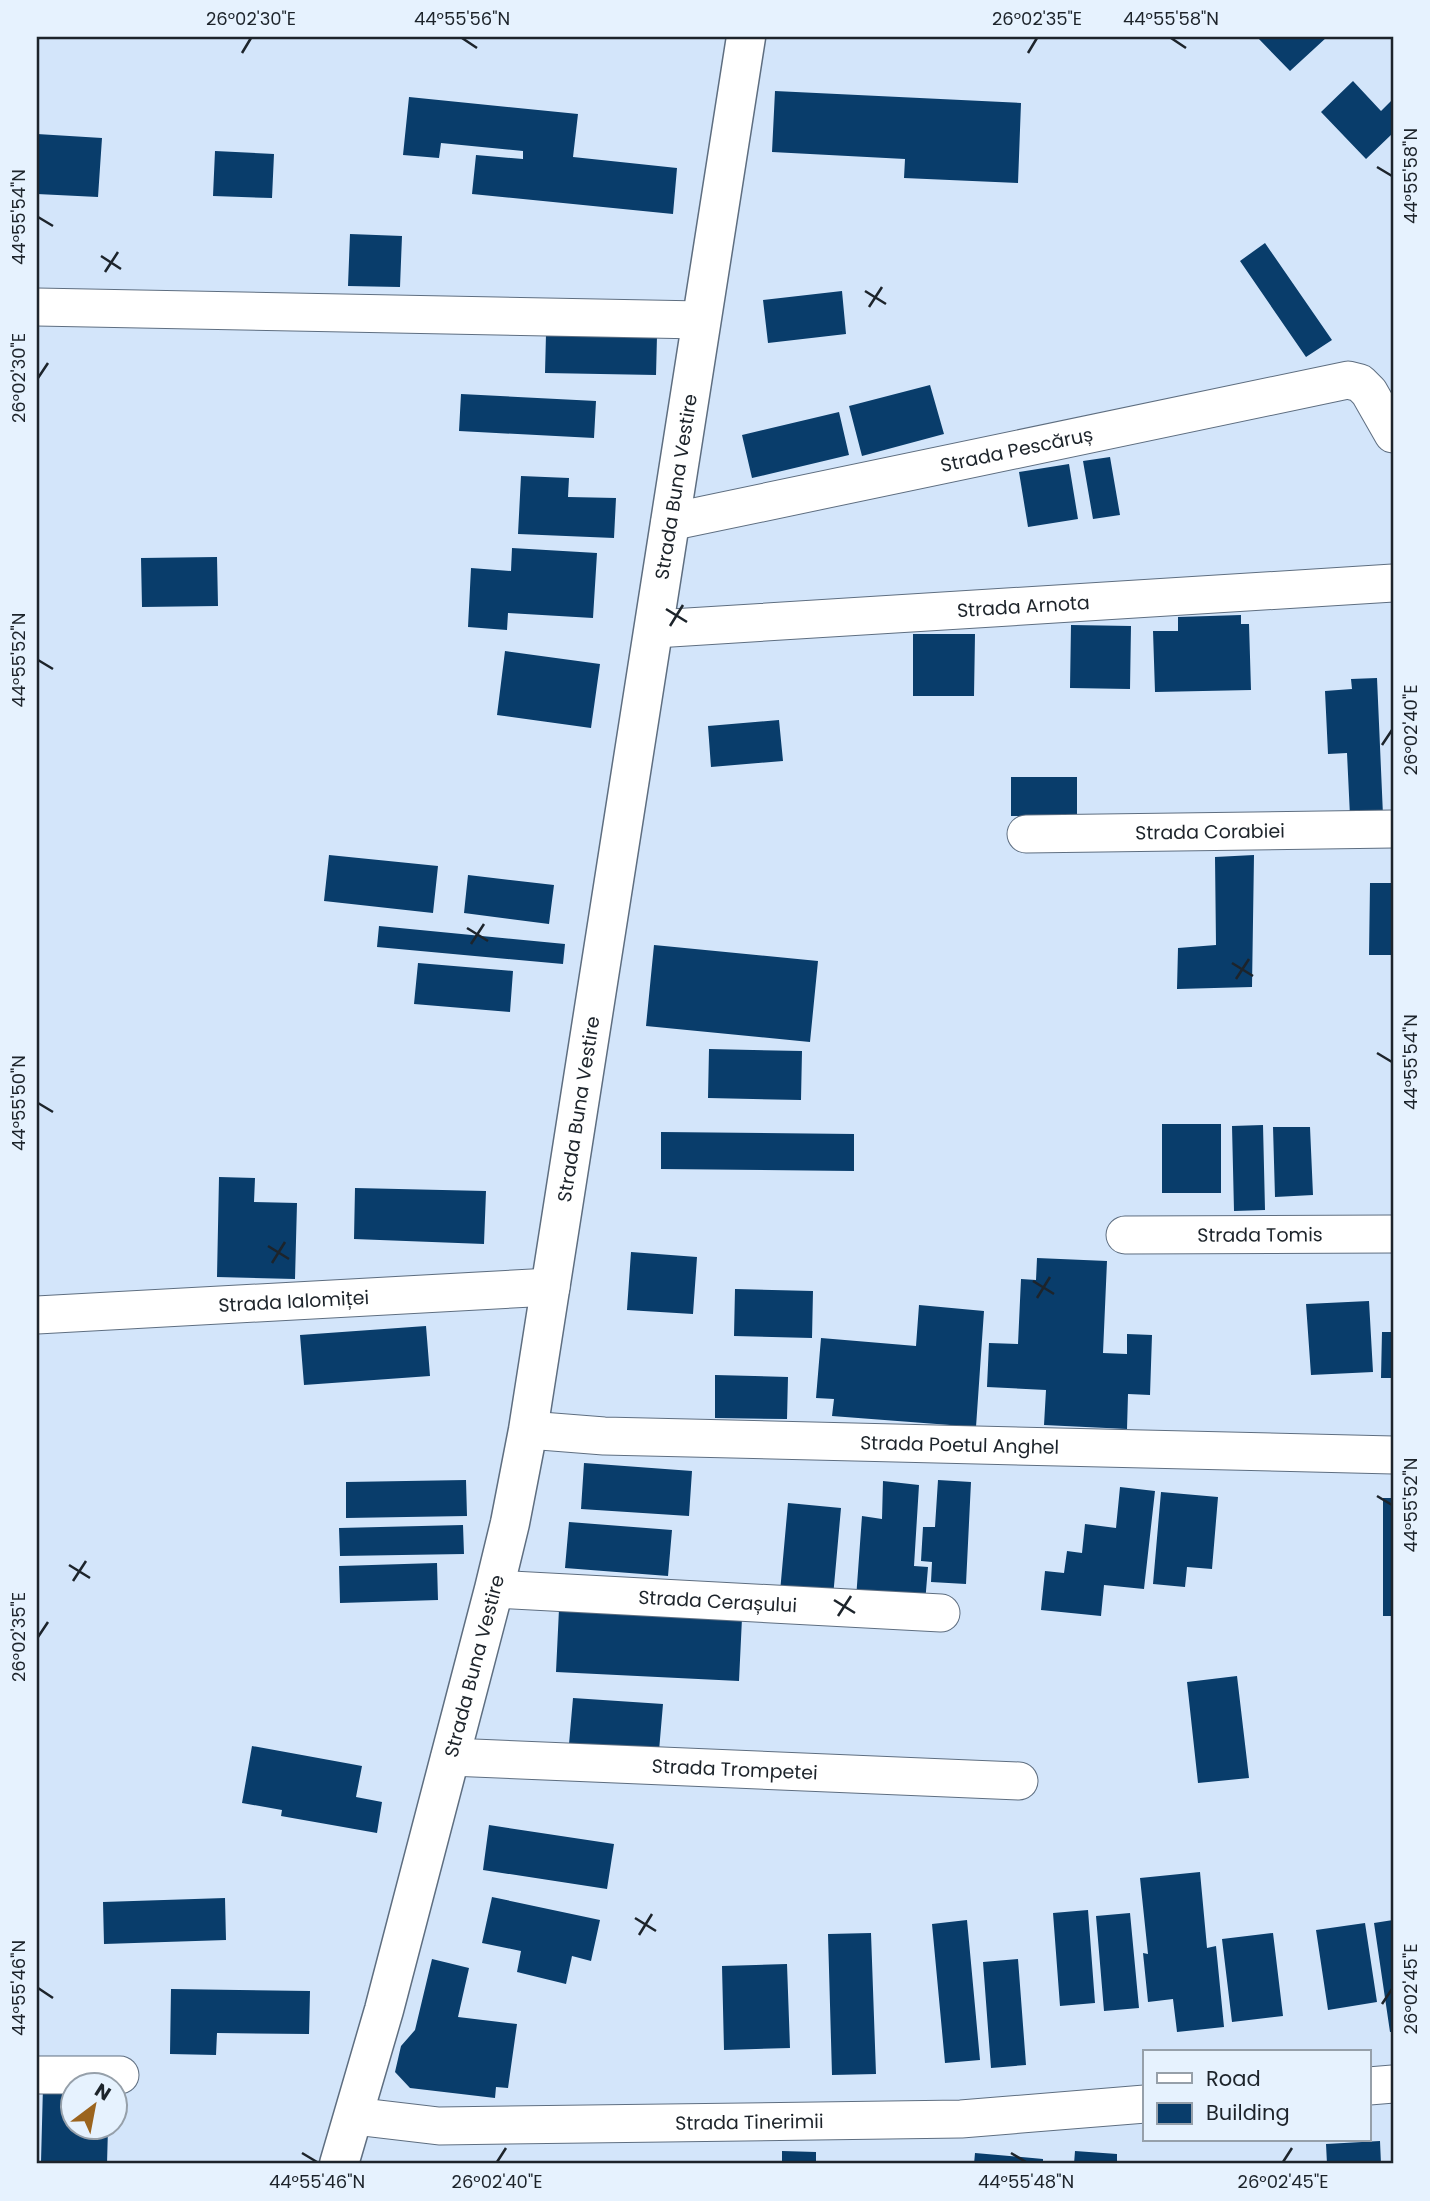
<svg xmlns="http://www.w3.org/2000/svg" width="1430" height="2201" viewBox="0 0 1430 2201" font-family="Poppins,sans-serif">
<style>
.building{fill:#093d6b}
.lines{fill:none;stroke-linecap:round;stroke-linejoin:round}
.minor-casing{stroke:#5e6e80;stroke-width:39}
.tertiary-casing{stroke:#5e6e80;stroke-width:41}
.minor{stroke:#fff;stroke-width:37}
.tertiary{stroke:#fff;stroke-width:38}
.ticks{fill:none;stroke:#1d242b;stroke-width:2.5}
.labels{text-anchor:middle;stroke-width:7;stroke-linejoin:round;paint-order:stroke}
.street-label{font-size:19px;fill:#1d242b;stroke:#e6f2fe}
.neatline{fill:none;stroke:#1d242b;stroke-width:2.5}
.ticks-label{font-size:18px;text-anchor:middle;fill:#1d242b}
</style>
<rect width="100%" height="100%" fill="#d3e5fa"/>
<path class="building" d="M1257,37H1327L1290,71Z
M1353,81L1381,111L1393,99V133L1366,159L1321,112Z
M775,91L1021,103L1018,183L904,178L905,159L772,152Z
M409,97L578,114L573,157L677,168L673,214L472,194L476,155L523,159V151L441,143L439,158L403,155Z
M37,134L102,138L98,197L37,194Z
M215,151L274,154L272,198L213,196Z
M350,234L402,236L400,287L348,286Z
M1265,243L1332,340L1306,357L1240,261Z
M842,291L846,334L768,343L763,300Z
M546,334L657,336L656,375L545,373Z
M930,385L944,434L862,456L849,406Z
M461,394L596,401L594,438L459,431Z
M839,412L849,455L752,478L742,435Z
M1110,457L1120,515L1093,519L1083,461Z
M1069,464L1078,519L1028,527L1019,472Z
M521,476L569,478L568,497L616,498L614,538L518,534Z
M512,548L597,553L593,618L508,613L507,630L468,627L471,568L511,571Z
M217,557L218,606L142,607L141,558Z
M1241,615V624H1249L1251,690L1155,692L1153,631H1178V617Z
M1071,625L1131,626L1130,689L1070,688Z
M913,634H975L974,696H913Z
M505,651L600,664L591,728L497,715Z
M1377,678L1383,815L1350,816L1347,753L1328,754L1325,691L1352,689L1351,679Z
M779,720L783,761L711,767L708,726Z
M1011,777H1077V816H1011Z
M329,855L438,866L433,913L324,901Z
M1254,855L1252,987L1177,989L1178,948L1216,945L1215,857Z
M468,875L554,885L549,924L464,913Z
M1370,883H1393V955H1369Z
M379,926L565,944L563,964L377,947Z
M654,945L818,961L810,1042L646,1026Z
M418,963L513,971L510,1012L414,1004Z
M709,1049L802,1051L801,1100L708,1098Z
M1162,1124H1221V1193H1162Z
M1263,1125L1265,1210L1234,1211L1232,1126Z
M1273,1127H1310L1313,1195L1275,1197Z
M661,1132L854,1134V1171L661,1169Z
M219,1177L255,1178L254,1202L297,1203L295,1279L217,1277Z
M355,1188L486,1191L484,1244L354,1239Z
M631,1252L697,1257L693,1314L627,1310Z
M1037,1258L1107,1261L1103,1353L1127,1354V1334L1152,1335L1150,1395L1128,1394L1127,1429L1044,1425L1046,1390L987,1387L989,1343L1018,1344L1021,1279L1036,1280Z
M735,1289L813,1291L812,1338L734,1336Z
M1369,1301L1373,1372L1311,1375L1306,1304Z
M919,1305L984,1311L976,1427L832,1416L834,1399L816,1398L821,1338L916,1346Z
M426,1326L430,1376L304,1385L300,1335Z
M1382,1332H1393V1378H1381Z
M715,1375L788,1377L787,1419L715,1418Z
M584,1463L692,1471L689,1516L581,1509Z
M466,1480L467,1516L346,1518V1482Z
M938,1480L971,1482L966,1584L931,1582L932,1562L921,1561L923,1527H935Z
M883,1481L919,1485L914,1566L928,1567L925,1603L856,1599L862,1516L882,1519Z
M1120,1487L1155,1491L1144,1589L1104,1585L1101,1616L1041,1610L1045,1571L1064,1573L1067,1551L1082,1553L1085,1524L1116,1528Z
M1161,1492L1218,1497L1212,1569L1187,1567L1185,1587L1153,1584Z
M1383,1498H1393V1616H1383Z
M788,1503L841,1508L833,1597L780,1592Z
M569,1522L672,1530L668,1576L565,1568Z
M463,1525L464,1554L340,1556L339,1528Z
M437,1563L438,1600L340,1603L339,1566Z
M559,1609L742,1618L739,1681L556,1672Z
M1237,1676L1249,1778L1198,1783L1187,1682Z
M573,1698L663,1704L659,1751L569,1744Z
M252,1746L362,1766L356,1797L382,1802L377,1833L281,1816L282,1810L242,1803Z
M489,1825L614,1844L607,1889L483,1870Z
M1200,1872L1207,1948L1216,1946L1224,2027L1177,2032L1173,1999L1148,2002L1143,1953L1148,1954L1140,1878Z
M492,1897L600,1920L591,1961L572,1956L566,1984L517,1972L521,1951L482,1943Z
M225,1898L226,1940L104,1944L103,1902Z
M1088,1910L1095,2003L1060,2006L1053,1913Z
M1130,1913L1139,2008L1104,2011L1096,1916Z
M967,1920L980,2060L945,2063L932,1924Z
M1393,1920V2032H1390L1374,1923Z
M1365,1923L1377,2002L1328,2010L1316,1930Z
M871,1933L876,2074L832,2075L828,1934Z
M1273,1933L1283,2016L1232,2022L1222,1939Z
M432,1959L469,1968L458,2017L517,2024L508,2088L496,2087L495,2098L410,2088L395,2072L401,2046L415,2030Z
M1018,1959L1026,2065L991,2068L983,1962Z
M787,1964L790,2048L724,2050L722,1966Z
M171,1989L310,1991L309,2034L217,2033L216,2055L170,2054Z
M43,2086L74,2088V2128H108L107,2164L41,2162Z
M1380,2141L1381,2164H1327L1326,2144Z
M782,2151L816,2152V2164H782Z
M1075,2151L1117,2154V2164H1074Z
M975,2153L1043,2159V2164H974Z"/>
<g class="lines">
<defs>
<g id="minor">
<path d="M37,307L701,320"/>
<path id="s1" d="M670,522L1348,380L1360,383L1369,392L1393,434"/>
<path id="s2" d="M655,629L1393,583"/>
<path id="s3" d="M1026,834L1393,829"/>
<path id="s4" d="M1125,1235L1393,1234"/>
<path id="s5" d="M37,1315L551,1287"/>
<path id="s6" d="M528,1430L604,1436L1393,1455"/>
<path id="s7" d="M494,1589L941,1613"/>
<path id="s8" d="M450,1757L1019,1781"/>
<path d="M37,2075H120"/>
<path d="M1369,2086L1393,2084"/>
<path id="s9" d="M354,2116L439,2126L961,2119L1145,2104"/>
</g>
<g id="tertiary">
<path id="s10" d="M339,2164L384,2010L494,1589L510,1523L528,1430L746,37"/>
</g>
</defs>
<use href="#minor" class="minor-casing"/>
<use href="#tertiary" class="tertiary-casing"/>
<use href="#minor" class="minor"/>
<use href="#tertiary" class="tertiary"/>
</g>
<path class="ticks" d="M462,38L477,48M1171,38L1186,48M242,53L251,38M1028,53L1037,38M1377,167L1392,176M38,217L53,226M101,256L121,269M105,272L118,252M865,291L886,304M869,307L882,287M38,378L48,363M666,609L687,622M670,626L683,605M38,660L53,669M1382,745L1392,730M467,928L488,941M471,944L484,924M1232,963L1253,976M1236,979L1249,959M1377,1053L1392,1062M38,1103L53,1112M268,1246L289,1259M272,1263L285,1242M1033,1281L1054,1294M1037,1298L1050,1277M1377,1496L1392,1505M69,1565L90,1578M73,1581L86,1561M834,1600L855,1613M838,1616L851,1596M38,1637L48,1622M635,1918L656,1931M639,1935L652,1914M38,1988L53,1998M1382,2004L1392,1989M302,2153L317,2162M1011,2153L1026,2162M497,2162L506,2148M1283,2162L1292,2148"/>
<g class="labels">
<g class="street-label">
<text dy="7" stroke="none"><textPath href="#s1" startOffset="354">Strada Pescăruș</textPath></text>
<text dy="7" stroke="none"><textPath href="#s10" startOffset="1713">Strada Buna Vestire</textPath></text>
<text dy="7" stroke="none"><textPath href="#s2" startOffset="369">Strada Arnota</textPath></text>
<text dy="7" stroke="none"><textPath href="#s3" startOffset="184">Strada Corabiei</textPath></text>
<text dy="7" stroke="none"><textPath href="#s10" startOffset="1083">Strada Buna Vestire</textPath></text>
<text dy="7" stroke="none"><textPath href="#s4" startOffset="135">Strada Tomis</textPath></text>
<text dy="7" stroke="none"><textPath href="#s5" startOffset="257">Strada Ialomiței</textPath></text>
<text dy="7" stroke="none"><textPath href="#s6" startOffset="432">Strada Poetul Anghel</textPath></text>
<text dy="7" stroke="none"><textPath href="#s7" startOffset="224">Strada Cerașului</textPath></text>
<text dy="7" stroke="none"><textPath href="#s10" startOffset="516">Strada Buna Vestire</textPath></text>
<text dy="7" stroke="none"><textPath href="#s8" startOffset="285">Strada Trompetei</textPath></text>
<text dy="7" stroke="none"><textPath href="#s9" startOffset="396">Strada Tinerimii</textPath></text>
</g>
</g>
<rect width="1430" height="2201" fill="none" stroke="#e6f2fe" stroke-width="77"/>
<rect x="1143" y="2050" width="228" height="91" fill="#e6f2fe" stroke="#96a0aa" stroke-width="2"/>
<rect x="1157" y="2073" width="35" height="10" fill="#ffffff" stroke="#96a0aa" stroke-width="2"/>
<text x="1206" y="2086" font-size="21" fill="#1d242b">Road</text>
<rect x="1157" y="2103" width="35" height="21" fill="#093d6b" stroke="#96a0aa" stroke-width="2"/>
<text x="1206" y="2120" font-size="21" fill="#1d242b">Building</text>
<g transform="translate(94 2106) rotate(32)"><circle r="33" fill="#e6f2fe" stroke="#96a0aa" stroke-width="2"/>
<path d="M0-5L12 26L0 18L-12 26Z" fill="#9b641e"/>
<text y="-10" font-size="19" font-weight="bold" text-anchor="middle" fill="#1d242b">N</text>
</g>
<rect x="38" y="38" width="1354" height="2124" class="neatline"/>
<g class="ticks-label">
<text x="251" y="25">26°02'30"E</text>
<text x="462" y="25">44°55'56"N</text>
<text x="1037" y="25">26°02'35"E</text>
<text x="1171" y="25">44°55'58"N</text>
<text transform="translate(1411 176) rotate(-90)" y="6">44°55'58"N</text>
<text transform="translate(19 217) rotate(-90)" y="6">44°55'54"N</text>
<text transform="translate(19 378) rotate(-90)" y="6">26°02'30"E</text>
<text transform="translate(19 660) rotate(-90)" y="6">44°55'52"N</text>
<text transform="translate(1411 730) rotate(-90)" y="6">26°02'40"E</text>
<text transform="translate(1411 1062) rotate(-90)" y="6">44°55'54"N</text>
<text transform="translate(19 1103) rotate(-90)" y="6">44°55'50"N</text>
<text transform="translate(1411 1505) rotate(-90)" y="6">44°55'52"N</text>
<text transform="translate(19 1637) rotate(-90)" y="6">26°02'35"E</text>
<text transform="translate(19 1988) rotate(-90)" y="6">44°55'46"N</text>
<text transform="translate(1411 1989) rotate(-90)" y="6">26°02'45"E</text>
<text x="317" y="2188">44°55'46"N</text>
<text x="497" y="2188">26°02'40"E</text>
<text x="1026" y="2188">44°55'48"N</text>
<text x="1283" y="2188">26°02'45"E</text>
</g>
</svg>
